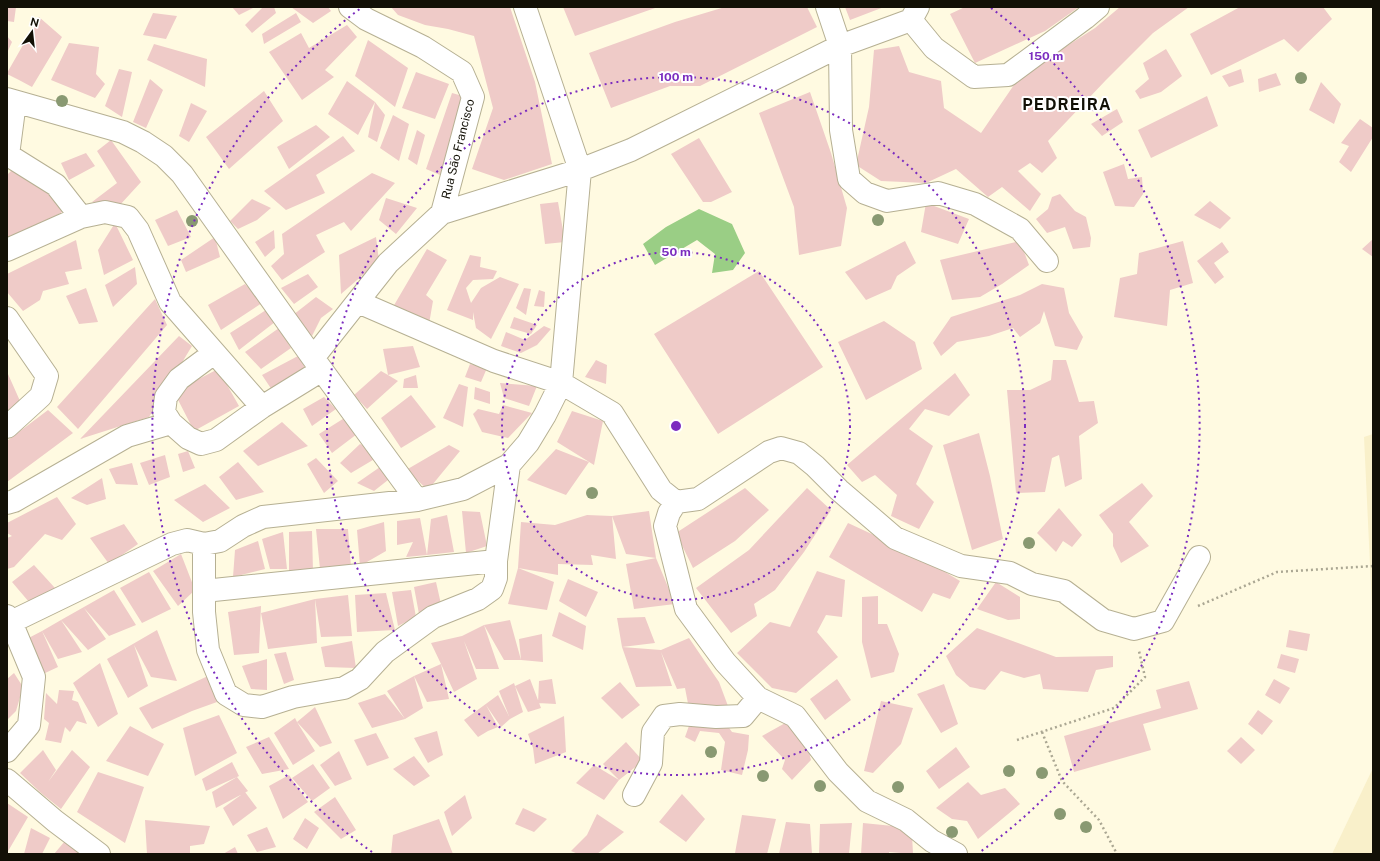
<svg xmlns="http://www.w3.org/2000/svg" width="1380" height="861" viewBox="0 0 1380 861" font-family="'Public Sans',sans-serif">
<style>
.forest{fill:#9ace85}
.sand{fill:#f9f0ca}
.building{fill:#efcbc8}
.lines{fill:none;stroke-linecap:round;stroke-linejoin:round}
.minor-casing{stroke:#b6b093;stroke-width:24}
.path{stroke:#aba793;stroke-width:2.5;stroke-dasharray:2 3;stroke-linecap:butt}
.minor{stroke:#fff;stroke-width:22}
.tree{fill:#899972}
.ring{fill:none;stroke:#7b2cbf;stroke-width:2;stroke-dasharray:2 4}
.labels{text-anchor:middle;stroke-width:4;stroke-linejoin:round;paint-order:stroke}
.street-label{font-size:12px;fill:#121006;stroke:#fff}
.district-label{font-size:16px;font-weight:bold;letter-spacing:1px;fill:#121006;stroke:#fff}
.centre{fill:#7b2cbf;stroke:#fff;stroke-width:2}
.ring-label{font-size:12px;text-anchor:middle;font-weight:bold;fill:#7b2cbf;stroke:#fff;stroke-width:4;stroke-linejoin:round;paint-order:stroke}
</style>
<rect width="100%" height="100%" fill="#fffae1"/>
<path class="forest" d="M699,209L732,224L745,253L733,270L712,273L715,254L697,240L655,265L643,244L666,227Z"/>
<path class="sand" d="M1373,434V629L1364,437Z
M1373,768V854H1332Z"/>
<path class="building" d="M7,7H16L14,22L7,21Z
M232,7H255L239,15Z
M263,7H274L276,13L252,33L245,25Z
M291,7H328L331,11L313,23Z
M391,7H510L535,82L552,164L504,180L472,169L493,108L474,36L448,29L425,25L398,15Z
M563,7H658L575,36Z
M725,7H807L817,27L700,86H670L611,108L589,53L675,22Z
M845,7H884L850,20Z
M965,7H1079L1045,31L975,63L950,14Z
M1120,7H1189L1153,33L1106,80L1048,141L1057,158L1042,173L1030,163L1018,171L1041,194L1030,211L1002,187L988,197L956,169L926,183L881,181L856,165L869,107L874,50L899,46L909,72L941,81L944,108L981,133L1020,76L1095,28Z
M1240,7H1323L1332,19L1298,52L1284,39L1211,75L1190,34Z
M153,13L177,16L166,39L143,35Z
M296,13L301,22L264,44L262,34Z
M39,17L62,37L32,87L19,80L7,74V73Z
M347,25L357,37L325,70L334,77L302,100L269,52L301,33L309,48Z
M7,36L12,42L7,53Z
M368,40L408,68L395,107L355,76Z
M69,43L99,47L96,74L105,84L95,98L51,80Z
M154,44L207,59L205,87L147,60Z
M1166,49L1182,76L1161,92L1140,99L1135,91L1149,79L1143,63Z
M119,69L132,72L122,117L105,106Z
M1241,69L1244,82L1229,87L1222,76Z
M416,72L449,84L435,119L402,108Z
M1276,73L1281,85L1259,92L1258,79Z
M150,79L163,90L146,128L133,122Z
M347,81L375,102L385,115L377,142L368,137L375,102L358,135L328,114Z
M1321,82L1341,104L1334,124L1309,110Z
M264,91L283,121L229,169L206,137Z
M810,92L831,153L847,208L841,246L799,255L794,207L759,113Z
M452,93L470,98L440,175L426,169Z
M1207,96L1218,126L1151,158L1138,130Z
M191,103L207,111L189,142L179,136Z
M1117,109L1123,122L1102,136L1091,124Z
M393,115L409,124L399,161L380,148Z
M1360,119L1373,128V137L1351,172L1339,162L1349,146L1341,143Z
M316,125L330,137L289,169L277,147Z
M417,130L425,135L417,165L408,159Z
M343,136L355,151L316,175L325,193L286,210L264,191Z
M699,138L732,192L711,202H703L671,154Z
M111,140L141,182L119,206L92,202L117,183L97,151Z
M86,153L95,166L69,180L61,163Z
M1124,164L1128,179L1142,177L1143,194L1134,207L1115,206L1103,172Z
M15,167L49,189L66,210L7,243V175Z
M372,173L395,183L351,231L344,222L316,235L325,252L282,280L271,266L284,254L282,234Z
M1060,194L1075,211L1086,217L1091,238L1090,247L1073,249L1065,227L1047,233L1036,219L1048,209L1052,197Z
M386,198L417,208L396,234L379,220Z
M252,199L271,208L257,220L238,229L230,221Z
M1210,201L1231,218L1220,229L1194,215Z
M558,202L565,242L545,244L540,204Z
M926,203L969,219L958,244L921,232Z
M177,210L191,237L168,246L155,220Z
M115,223L133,260L104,275L98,250Z
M274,230L275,248L265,257L255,242Z
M215,237L220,257L186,272L181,260Z
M376,237L379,261L341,294L339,255Z
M1373,239V257L1362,249Z
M76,240L82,269L65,272L69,284L43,291L40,300L23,311L7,292V274Z
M905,241L916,263L897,276L891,289L866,300L845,272Z
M1020,241L1029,265L1002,284L980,297L952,300L940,260Z
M1183,241L1193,283L1170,290L1167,326L1114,317L1120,278L1137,274L1139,253Z
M1222,242L1229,252L1214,263L1224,277L1215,284L1197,261Z
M427,249L447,260L426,295L433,301L429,324L393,307Z
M470,255L481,257L480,267L497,271L493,279L473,280L466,288L471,303L481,288L500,277L519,284L491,339L476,328L473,312V320L447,310Z
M135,267L137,284L113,307L105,285Z
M759,271L823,367L718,434L654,334Z
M308,274L318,287L294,304L281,288Z
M245,284L262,303L221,330L208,305Z
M1042,284L1064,288L1069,313L1083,337L1077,350L1055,346L1044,311L1040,323L1020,337L1013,328L989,336L957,342L941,356L933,343L951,317L1020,295Z
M86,288L98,322L79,324L66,296Z
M524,288L531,289L526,315L516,308Z
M539,290L545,292L544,307L534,306Z
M316,297L333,309L321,318L312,336L293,315Z
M155,299L167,325L78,429L57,407Z
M266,310L275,322L239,350L230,333Z
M514,317L537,325L531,334L510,328Z
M884,321L915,342L922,369L866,400L838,342Z
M544,326L551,329L537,345L521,353L501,346L506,332L525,340Z
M279,328L291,348L261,369L245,352Z
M179,336L192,346L149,417L80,439Z
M413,346L420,367L388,375L398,381L367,409L354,395L381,371L388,375L383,349Z
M298,356L306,369L272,390L262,375Z
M596,360L607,365L606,384L585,377Z
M1053,360H1066L1079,402L1094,401L1098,423L1079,436L1082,479L1065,487L1059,455L1052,458L1045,492L1016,493L1007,390H1030L1051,380Z
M470,364L487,368L481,382L465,377Z
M218,369L239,406L194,431L174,392Z
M955,373L970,395L949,416L925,409L909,429L933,446L916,484L934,502L919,529L891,516L897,495L875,475L862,482L847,465Z
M8,374L20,401L7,417V375Z
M416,375L418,388H403L404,379Z
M500,383L537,386L529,406L504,398Z
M459,384L468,387L463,427L443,418Z
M475,387L490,392V404L474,399Z
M411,395L436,427L401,448L381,418Z
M324,397L336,409L312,426L303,409Z
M503,405L532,413L508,438L482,432L473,414L478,409L499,414Z
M48,410L73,433L7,482V441Z
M572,411L603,421L594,465L557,442Z
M346,417L357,434L332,453L319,434Z
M282,422L308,446L258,466L243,451Z
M979,433L990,476L1003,539L972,550L943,445Z
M360,444L383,454L351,473L340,463Z
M449,445L460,451L428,490L406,470Z
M556,449L589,462L566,495L527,480Z
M188,451L195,468L183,472L178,454Z
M165,455L170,477L149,485L140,463Z
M316,458L338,481L324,493L307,464Z
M238,462L264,492L236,500L219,477Z
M132,463L138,485L116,484L109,469Z
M380,467L388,480L374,491L357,483Z
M102,478L106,499L87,505L71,498Z
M1142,483L1153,496L1129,522L1149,546L1121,563L1113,546V534L1099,515Z
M205,484L230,508L203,522L174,500Z
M745,488L769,510L735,541L693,568L676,533Z
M807,488L831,510L804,552L775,590L754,604L757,616L731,633L696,588L749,550Z
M57,497L76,524L62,540L45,534L14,567L7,569V538L12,536L7,533V523Z
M1059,508L1082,535L1072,547L1063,541L1056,552L1037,533Z
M462,511L480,512L487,546L466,553Z
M649,511L656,558L626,554L612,516L616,559L591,555L593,565L558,564V575L518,568L554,582L547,610L508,604L518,568L521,522L555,525L587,515L612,516Z
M447,515L454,552L427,555L431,519Z
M420,518L427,555L406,557L413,542L397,545V521Z
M384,522L386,551L360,566L357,530Z
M848,523L917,555L960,581L950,599L933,593L922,612L829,557Z
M124,524L138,544L109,564L90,538Z
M316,529H348L351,567L320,569Z
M312,531L313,572L289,577V532Z
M283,532L287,569H270L262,539Z
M258,541L265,569L233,577L235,550Z
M181,554L195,590L178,606L153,571Z
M656,558L675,604L634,609L626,564Z
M34,565L55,588L29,602L12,582Z
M817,571L845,580L842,617L826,615L817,632L838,657L796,693L772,688L737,653L770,622L790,627Z
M149,572L171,609L142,623L120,588Z
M568,579L598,592L586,617L559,601Z
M436,582L441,604L419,614L414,587Z
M996,582L1020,597V619L1008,620L977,609Z
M114,590L136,625L109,636L84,608L106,639L88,650L61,620Z
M411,590L416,617L398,626L392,592Z
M386,593L395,630L357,632L355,595Z
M348,595L352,636L321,637L315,599L317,643L268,649L261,613L315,599Z
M878,596V624H887L899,654L894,672L871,678L862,642V597Z
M261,606L259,653L234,655L228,612Z
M559,612L586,626L583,650L552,636Z
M645,617L655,643L622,647L617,618Z
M61,620L82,652L58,659L42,631Z
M510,620L521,660H504L484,625Z
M484,625L499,669H476L464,641L477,679L454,692L441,664L449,699L427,702L414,676L441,664L431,643L462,636Z
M977,628L1056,657L1113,656V667L1096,670L1088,692L1043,689L1040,674L1024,678L1001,671L985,690L970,687L956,675L946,656Z
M157,630L177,681L151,677L134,645L148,686L128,698L107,659Z
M1289,630L1310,634L1307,651L1286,647Z
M42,631L58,667L43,674L19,643Z
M542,634L543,662L521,660L519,639Z
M689,638L719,682L728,706L690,714L685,688L677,689L661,652L672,686L636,687L622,647L661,650Z
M352,641L356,668L325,667L321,647Z
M286,652L294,680L284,684L274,654Z
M1281,654L1299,659L1295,673L1277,668Z
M267,659V690L251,689L242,666Z
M100,663L118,714L98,727L73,683Z
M14,673L23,687L16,711L7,720V679Z
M208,676L217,702L192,711L152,729L139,708Z
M414,676L423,708L405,719L387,691Z
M530,679L541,708L528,712L515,686L523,712L510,719L501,727L486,705L498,727L488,731L478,737L464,720L498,695L509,716L499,691L514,683L515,686Z
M552,679L556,704L538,703L539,681Z
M837,679L851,700L825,720L810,699Z
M1274,679L1290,688L1280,704L1265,695Z
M1189,681L1198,709L1143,724L1151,750L1074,772L1064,736L1161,708L1156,690Z
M620,682L640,705L622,719L601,698Z
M944,684L958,724L941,733L917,694Z
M59,690L74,691L72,700L78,702L87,724L77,721L70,732L65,727L61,743L45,740L49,723L44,719L46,693L57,704Z
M385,694L405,719L372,728L358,703Z
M881,701L913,708L901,744L873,773L864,771Z
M315,707L332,743L320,747L297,722L315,751L293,765L274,733L295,718L297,722Z
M1258,710L1273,721L1262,735L1248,724Z
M219,715L237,753L195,776L183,728Z
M564,716L566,752L535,764L533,748L528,734Z
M787,722L808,748L811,760L792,780L782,769L785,760L762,736Z
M690,723L727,725L732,732L749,735L748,750L742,775L721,770L725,742L719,733L700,731L695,742L685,737Z
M130,726L164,744L148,776L106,761Z
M437,731L443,755L428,763L414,738Z
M376,733L389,758L367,766L354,740Z
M269,737L289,769L262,774L246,747Z
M1241,737L1255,750L1241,764L1227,751Z
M626,742L643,761L619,780L603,764Z
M956,747L970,767L939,789L926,771Z
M43,750L56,770L48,782L72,750L90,767L61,809L41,793L20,773Z
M339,751L352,779L335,786L320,765Z
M414,756L430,776L414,786L393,769Z
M232,762L239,776L237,777L248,791L216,808L212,792L237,777L206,791L202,779Z
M313,764L330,788L312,801L292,778Z
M594,765L619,780L604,800L576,783Z
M98,772L144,787L125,843L77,812Z
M289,775L308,802L283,819L269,786Z
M968,782L981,795L1005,788L1020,804L978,839L967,821L952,819L936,808Z
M245,792L257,808L233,826L223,808Z
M682,794L705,819L686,842L659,822Z
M465,795L472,818L452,836L444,812Z
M335,797L356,830L341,839L314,812Z
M7,803L28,817L7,853Z
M523,808L547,819L534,832L515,824Z
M597,814L624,832L597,854H578L571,851L587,835Z
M742,815L776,819L767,854H740L735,853Z
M305,818L319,828L307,849L293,839Z
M439,819L453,854H391L393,835Z
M145,820L210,826L204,844L190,846V854H147Z
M786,822L810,824L812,854H779Z
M852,823L849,854H819L820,824Z
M863,823L893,826L912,835L913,854L889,852V854H861Z
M267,827L276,847L257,852L247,835Z
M31,828L50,838L42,854H24Z
M65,841L80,851L78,854H54Z
M235,847L238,854H223Z"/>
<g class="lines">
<defs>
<path id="minor" d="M350,7L366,19L423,47L462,72L473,97L442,213
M827,7L840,46L841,130L849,179L865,193L887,201L938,193L975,204L1020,229L1047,261
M911,20L934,48L974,77L1008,75L1085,18L1098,7
M7,99L123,132L143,142L164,156L182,174L313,358L417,500
M8,155L56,185L81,217
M7,156L8,155L15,102
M7,250L81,217L105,212L128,217L138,230L170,302L262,407
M358,302L494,361L561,383L612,413L661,490L676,502L698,499L769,452L781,448L799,453L815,466L839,490L895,538L961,566L1010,573L1032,584L1064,591L1103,620L1134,629L1163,621L1199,557
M7,318L47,376L41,396L7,427
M313,358L388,263L442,213L580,170L631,150L840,46L911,20L918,7
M171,423L164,412L166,397L179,379L214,353
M676,502L669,513L665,526L686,609L725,662L758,698L795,716L838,772L867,801L906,820L932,841L956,854
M7,503L14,501L127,436L171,423L188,438L201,444L216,440L262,407L322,370
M204,544V612L208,650L226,694L244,705L262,707L293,697L344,688L360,679L385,652L433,617L478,599L492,589L496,578V561L509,465
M204,591L496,561
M7,616L11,622L34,677L29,725L7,751
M7,624L172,544L187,540L204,544L220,541L243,526L263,517L417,500L463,489L509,465L528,443L545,415L561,383L580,170L525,7
M7,780L55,821L99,854
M634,795L651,763L653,732L664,716L680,714L716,717L743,716L758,698"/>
</defs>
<use href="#minor" class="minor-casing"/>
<path class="path" d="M1198,606L1277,572L1373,566
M1042,732L1062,781L1099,820L1117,854
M1017,740L1114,708L1145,677L1139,651"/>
<use href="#minor" class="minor"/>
</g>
<g class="tree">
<circle cx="1301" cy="78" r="6"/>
<circle cx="62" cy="101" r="6"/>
<circle cx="878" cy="220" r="6"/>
<circle cx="192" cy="221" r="6"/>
<circle cx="592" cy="493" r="6"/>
<circle cx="1029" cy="543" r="6"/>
<circle cx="711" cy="752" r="6"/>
<circle cx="1009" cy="771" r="6"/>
<circle cx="1042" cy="773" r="6"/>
<circle cx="763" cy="776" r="6"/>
<circle cx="820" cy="786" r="6"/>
<circle cx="898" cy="787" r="6"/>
<circle cx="1060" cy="814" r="6"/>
<circle cx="1086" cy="827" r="6"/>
<circle cx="952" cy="832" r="6"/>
</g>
<g class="ring">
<circle cx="676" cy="426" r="174"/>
<circle cx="676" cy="426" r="349"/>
<path d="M372 852A523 523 0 0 1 361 8M991 8A523 523 0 0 1 980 852"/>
</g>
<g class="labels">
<g class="street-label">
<text transform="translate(458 149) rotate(-76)" y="4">Rua São Francisco</text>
</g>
<g class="district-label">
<text x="1067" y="110">PEDREIRA</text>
</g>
</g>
<circle cx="676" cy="426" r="6" class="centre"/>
<g class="ring-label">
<text x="1046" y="60">150 m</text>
<text x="676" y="81">100 m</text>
<text x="676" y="256">50 m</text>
</g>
<rect width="1380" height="861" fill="none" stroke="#121006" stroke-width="16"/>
<g transform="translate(32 32) rotate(15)" stroke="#ffffff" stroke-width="3" paint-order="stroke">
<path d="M0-3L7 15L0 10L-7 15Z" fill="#121006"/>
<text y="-6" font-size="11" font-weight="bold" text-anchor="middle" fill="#121006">N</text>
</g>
</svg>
